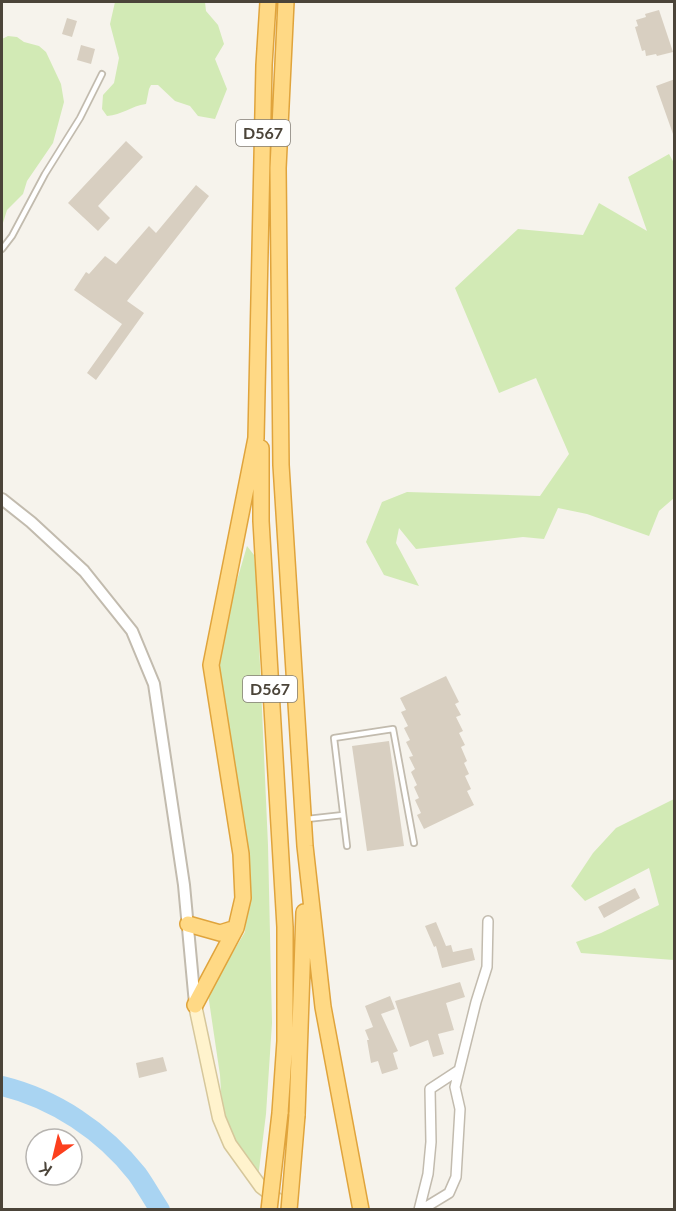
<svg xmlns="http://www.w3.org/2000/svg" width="676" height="1211" viewBox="0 0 676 1211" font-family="Lato,sans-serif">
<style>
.green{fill:#d2eab5}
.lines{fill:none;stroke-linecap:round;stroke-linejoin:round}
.river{stroke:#a9d4f2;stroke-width:20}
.building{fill:#d8cfc1}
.service-casing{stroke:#c2bbae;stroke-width:8}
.minor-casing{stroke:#c2bbae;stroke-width:12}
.tertiary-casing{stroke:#c2bbae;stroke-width:14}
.secondary-casing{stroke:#d6c79b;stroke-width:15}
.trunk-casing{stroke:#e0a43c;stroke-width:18}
.service{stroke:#fff;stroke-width:4.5}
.minor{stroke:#fff;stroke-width:9}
.tertiary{stroke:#fff;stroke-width:10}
.secondary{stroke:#fff3cd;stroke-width:12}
.trunk{stroke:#ffd985;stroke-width:15}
.trunk-bridge-casing{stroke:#e0a43c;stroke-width:18;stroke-linecap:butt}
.trunk-bridge{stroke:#ffd985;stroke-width:15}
.labels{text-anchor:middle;stroke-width:6;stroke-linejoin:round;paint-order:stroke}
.shield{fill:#fff;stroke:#817c74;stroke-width:1.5}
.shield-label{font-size:16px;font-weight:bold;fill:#4b4439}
</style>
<rect width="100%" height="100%" fill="#f6f3ec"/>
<path class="green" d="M115,2H205L206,11L218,25L224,44L215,59L227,89L215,119L198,116L190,106L175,101L158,85H151L149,89L146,104C131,106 122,115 107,116L102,109L103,95L114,83L119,58L110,24Z
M8,36L17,37L24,42L39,46L46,52L61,84L64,102L53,143L27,181L23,194L7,210L2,226V39Z
M669,154L674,163V498L659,511L649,536L587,514L558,508L544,539L523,537L416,549L399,528L396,543L419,586L384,575L366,542L382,502L407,492L540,496L569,454L536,378L499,393L455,288L518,229L583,235L599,203L647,231L628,177Z
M247,546L254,555L256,575L268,845L272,1023L266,1114L258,1178L223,1123L220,1075L208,994L245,932L246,905L216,675L219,642Z
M674,799V960L581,953L576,942L601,933L659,905L649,868L585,901L571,886L593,853L616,828Z"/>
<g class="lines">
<path class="river" d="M2,1086C55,1099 103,1131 137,1174C145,1185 152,1198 160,1210"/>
</g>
<path class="building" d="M659,10L673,52L657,56L656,54L646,56L645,50L642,51L635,27L638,26L636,20L646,17L645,14Z
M67,18L77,21L72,37L62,34Z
M81,45L95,49L91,64L77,60Z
M675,79V134H673L656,86Z
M126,141L143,157L98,206L110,218L98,231L68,203Z
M196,185L209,196L127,301L144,313L96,380L87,373L122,324L74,290L86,272L89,274L105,256L116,264L149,226L156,233Z
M446,676L459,702L455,704L461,715L456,717L463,731L459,733L465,745L461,747L467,761L464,763L469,774L465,776L471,789L467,791L474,805L424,829L417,815L421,813L415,800L419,798L414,787L417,785L411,772L415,769L409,757L413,756L406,742L410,740L404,728L408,726L401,712L406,710L400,698Z
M389,741L404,846L367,851L352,746Z
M635,888L640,898L604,918L598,907Z
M436,922L446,946L451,945L453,952L472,948L475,960L442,968L436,946L434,947L425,926Z
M460,982L465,997L446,1003L454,1030L438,1034L444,1054L433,1057L428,1040L410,1047L395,1001Z
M390,996L395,1009L381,1014L398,1051L393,1053L398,1069L382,1074L378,1061L371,1063L367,1040H369L365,1030L373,1027L365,1006Z
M163,1057L167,1071L139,1078L136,1063Z"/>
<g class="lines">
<defs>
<path id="service" d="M2,249L12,236L45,174L80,118L102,74
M307,819L343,815
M347,846L334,738L393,729L414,843"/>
<path id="minor" d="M419,1210L428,1174L431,1142L430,1089L459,1070
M421,1210L449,1193L456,1177L460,1109L455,1087L476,1002L487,967L488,921"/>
<path id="tertiary" d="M2,499L31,522L84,571L132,631L154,684L184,885L195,1004"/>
<path id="secondary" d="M195,1005L219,1118L230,1144L261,1187L291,1210"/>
<path id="trunk" d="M286,2L278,168L281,465L305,846L323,1007L361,1210
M261,448V521L285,927V1041L280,1113
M188,924L220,933L236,928
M195,1005L236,928L243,898L241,854L211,665L256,438L264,65L268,2
M297,1115L304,912"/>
</defs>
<use href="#service" class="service-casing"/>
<use href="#minor" class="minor-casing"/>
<use href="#tertiary" class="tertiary-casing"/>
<use href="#secondary" class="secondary-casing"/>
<use href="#trunk" class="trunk-casing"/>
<use href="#service" class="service"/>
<use href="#minor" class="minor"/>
<use href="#tertiary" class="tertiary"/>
<use href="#secondary" class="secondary"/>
<use href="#trunk" class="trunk"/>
<defs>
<path id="trunk-bridge" d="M269,1210L280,1113
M289,1210L297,1115"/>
</defs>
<use href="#trunk-bridge" class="trunk-bridge-casing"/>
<use href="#trunk-bridge" class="trunk-bridge"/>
</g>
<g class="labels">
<g class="shield">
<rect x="236" y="120" width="54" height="26" rx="4.5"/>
<rect x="243" y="676" width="54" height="26" rx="4.5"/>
</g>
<g class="shield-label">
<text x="263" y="139">D567</text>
<text x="270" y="695">D567</text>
</g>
</g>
<rect width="676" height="1211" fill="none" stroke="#4b4439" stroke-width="6"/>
<g transform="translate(54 1157) rotate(214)"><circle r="28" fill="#ffffff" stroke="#b7b4b0" stroke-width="1.5"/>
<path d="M0-4.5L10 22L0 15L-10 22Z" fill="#fc3f1d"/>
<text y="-9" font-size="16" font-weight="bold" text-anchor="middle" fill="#4b4439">K</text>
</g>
</svg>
